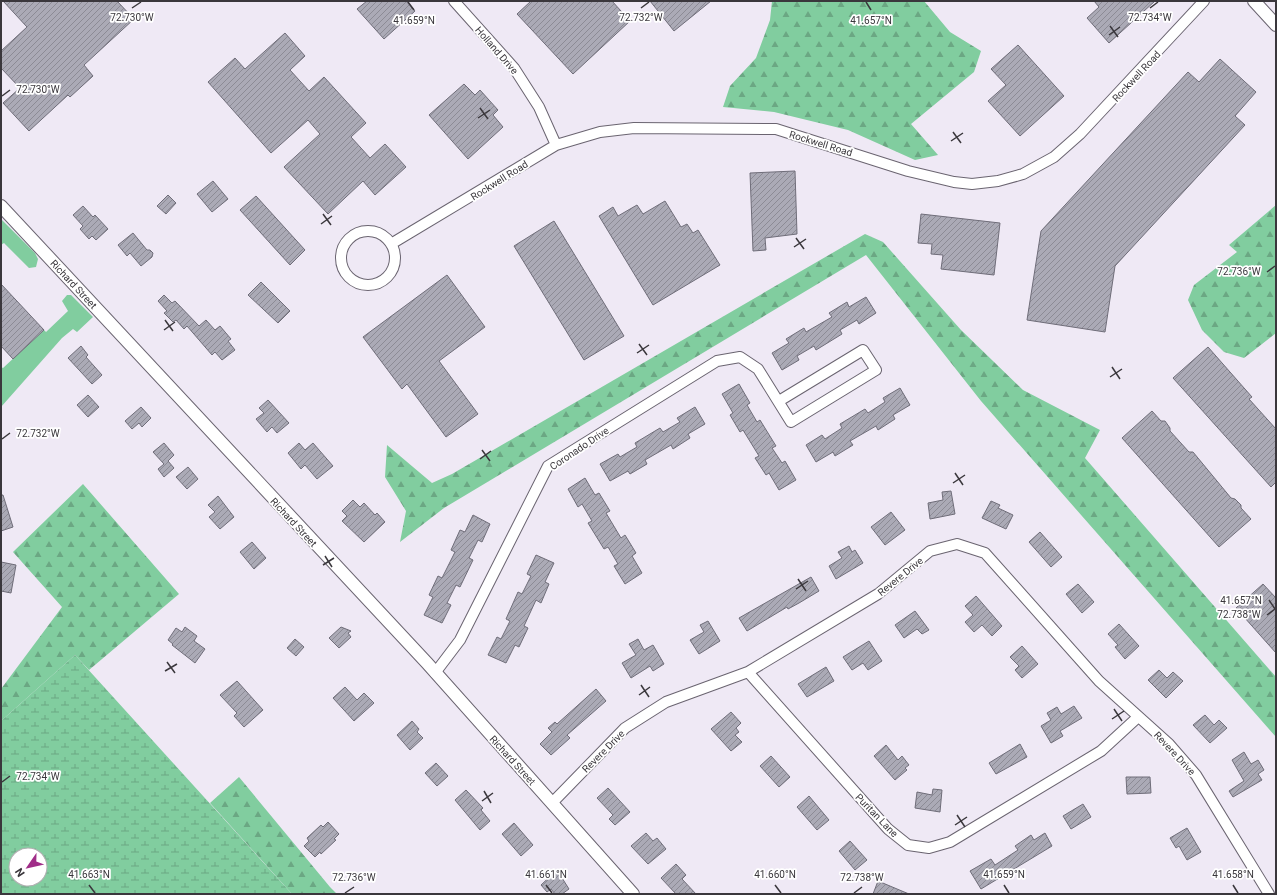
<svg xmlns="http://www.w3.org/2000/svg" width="1277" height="895" viewBox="0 0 1277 895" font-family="Roboto,sans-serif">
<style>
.grass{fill:#81cd9f}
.forest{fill:url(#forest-firs)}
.wetland{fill:url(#wetland-marsh);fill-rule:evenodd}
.building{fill:url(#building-hatch);stroke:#6f6d79}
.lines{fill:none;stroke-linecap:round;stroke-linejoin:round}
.minor-casing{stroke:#6a6470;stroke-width:12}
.tertiary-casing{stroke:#6a6470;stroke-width:14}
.minor{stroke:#fff;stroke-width:10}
.tertiary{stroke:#fff;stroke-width:12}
.ticks{fill:none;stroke:#3a373c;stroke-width:1.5}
.labels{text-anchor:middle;stroke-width:3.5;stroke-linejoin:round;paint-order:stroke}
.street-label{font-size:10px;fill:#3a373c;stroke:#fff}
.ticks-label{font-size:10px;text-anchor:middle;fill:#3a373c;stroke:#fff;stroke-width:3.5;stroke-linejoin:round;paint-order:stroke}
</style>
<defs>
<pattern id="forest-firs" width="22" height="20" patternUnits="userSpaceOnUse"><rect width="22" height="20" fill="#81cd9f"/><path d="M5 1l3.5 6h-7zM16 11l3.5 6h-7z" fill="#6ba783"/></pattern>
<pattern id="wetland-marsh" width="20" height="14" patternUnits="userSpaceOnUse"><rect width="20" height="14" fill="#81cd9f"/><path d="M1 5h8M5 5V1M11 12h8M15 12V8" fill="none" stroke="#6ba783"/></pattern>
<pattern id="building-hatch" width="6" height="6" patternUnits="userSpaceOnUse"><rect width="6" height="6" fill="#abaab6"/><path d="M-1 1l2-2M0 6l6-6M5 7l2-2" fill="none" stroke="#8c8b95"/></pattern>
</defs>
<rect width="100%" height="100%" fill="#efe9f5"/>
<path class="grass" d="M1,219L35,253L38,259L36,267L29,268L4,243L1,245Z
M67,295H71L93,317L77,332L73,329L62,338L1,407V367L3,368L44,330L46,332L68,311L62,301Z"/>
<path class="forest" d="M772,1H924L950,32L981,51L974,72L911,124L938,155L915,160L848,130L774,112L723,107L730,86L756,58L770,20Z
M1276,205V333L1244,358L1224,352L1202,330L1188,300L1194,285L1237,252L1229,245Z
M865,234L883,242L961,330L1023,390L1100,430L1085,458L1276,677V737L981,401L866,255L444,508L400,542L406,511L385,477L387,445L432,483L452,474Z
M83,484L179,594L89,670L75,655L1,721V689L62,607L13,552Z
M239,777L330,887L337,894H292L210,803Z"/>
<path class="wetland" d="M75,655L292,894H1V721ZM16,855H40V879H16Z"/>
<path class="building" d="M3,1H117L134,19L84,65L93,76L70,97L68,95L29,131L3,103L20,88L1,68V51L27,27Z
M367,1H406L415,11L384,39L357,9Z
M531,1H612L630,21L573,74L517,14Z
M650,1H711L674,31Z
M1094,1H1155L1109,43L1087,18L1099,7Z
M285,33L305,56L290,70L309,91L324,77L366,123L351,137L370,158L385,144L406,167L375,195L363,181L328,214L284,167L320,134L308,120L271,153L208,82L235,58L245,69Z
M1018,45L1064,96L1020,136L988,101L1006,85L991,69Z
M1220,59L1256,92L1235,116L1245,125L1115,266L1105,332L1027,320L1041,231L1188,72L1199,82Z
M464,84L475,95L480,90L498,110L493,115L503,127L468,159L429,115Z
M795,171L797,234L765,238L766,250L753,251L750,173Z
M213,181L228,199L212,212L197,194Z
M168,195L176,203L166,214L157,206Z
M256,196L305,250L290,265L240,210Z
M665,201L681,227L687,224L693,233L698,230L720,265L653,305L599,216L613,207L618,216L637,205L643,214Z
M83,206L93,217L95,215L108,229L96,240L92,236L89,239L80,229L83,226L73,215Z
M921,214L1000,223L994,275L941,269L943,255L931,254L932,244L918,243Z
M554,221L624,336L584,360L514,246Z
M133,233L147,250H150L153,253L152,257L141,266L130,253L127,256L118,245Z
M447,275L485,327L439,361L478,414L446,437L407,384L402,389L363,337Z
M261,282L290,311L278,323L248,295Z
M1,284L44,330L13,359L1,346Z
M164,295L172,303L175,301L199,326L206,320L215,330L220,326L231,339L228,341L235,350L222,360L215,352L212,355L187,326L184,329L176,320L173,322L164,313L167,311L158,301Z
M866,297L876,313L859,324L857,320L840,330L842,334L816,350L814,346L797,356L799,360L782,370L772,353L789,343L786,339L804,328L806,332L832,317L829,313L847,302L849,307Z
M81,346L88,355L86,357L102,375L92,384L68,358Z
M1208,347L1252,397L1249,399L1276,429V482L1271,487L1173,378Z
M739,384L750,403L747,405L757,422L760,420L776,446L772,448L782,463L785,461L796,480L779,490L769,473L766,475L755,458L759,456L743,430L740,432L730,415L733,413L722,394Z
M900,388L910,405L893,415L895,419L878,430L876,426L850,441L853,445L835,456L833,452L816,462L806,445L822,435L825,439L842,428L840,424L865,409L868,413L885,402L883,398Z
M88,395L99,407L88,417L77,405Z
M268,400L289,423L277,433L272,427L267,432L256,419L264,413L259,408Z
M141,407L151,418L142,427L139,423L132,429L125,421Z
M695,407L705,424L688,434L690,438L673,449L671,445L645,460L647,464L630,474L628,471L610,481L600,464L618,454L620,457L637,447L635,443L660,428L663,432L680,422L677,418Z
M1152,411L1161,421H1165L1170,428V431L1189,452H1193L1231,498L1235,499L1241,505V508L1251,519L1219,547L1122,438Z
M164,443L174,455L168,461L174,468L164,477L158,469L164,464L153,452Z
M299,443L305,450L313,443L333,466L317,479L305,465L301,469L288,453Z
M188,467L198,479L187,489L176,477Z
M585,478L595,495L599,493L610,511L606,513L621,538L625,535L636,553L632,556L642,573L625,584L614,566L618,564L608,547L604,549L588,523L592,521L582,504L578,507L568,489Z
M951,491L955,514L930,519L928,503L943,500L942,492Z
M1,495H3L13,527L1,531Z
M218,496L234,517L220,529L209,517L215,512L208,505Z
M353,500L360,507L364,503L375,515L377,513L385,522L364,542L342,521L347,516L342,511Z
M991,501L1000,505L998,508L1013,515L1006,529L982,518Z
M891,512L905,530L885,545L871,527Z
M473,515L490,524L482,542L478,540L469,558L473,560L460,587L456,585L447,603L451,605L442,623L424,615L433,597L429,595L438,576L442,578L455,552L451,550L460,530L465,532Z
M1040,532L1062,557L1051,567L1029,542Z
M252,542L266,558L254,569L240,552Z
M849,546L852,552L855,550L863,563L836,579L829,566L842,558L838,552Z
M536,555L554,563L545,582L549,584L541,603L536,600L524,626L528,628L519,647L515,645L506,663L488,655L497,637L501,639L510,621L506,619L518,592L522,594L531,576L527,574Z
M1,562L16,565L11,593L1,591Z
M811,577L819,591L799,603L788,609L787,607L747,631L739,618Z
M1078,584L1094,602L1082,613L1066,594Z
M1263,584L1276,598V653L1236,608Z
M976,596L1002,626L992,636L982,625L974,632L965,622L973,615L965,606Z
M915,611L929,630L922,634L917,629L904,638L895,625Z
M708,621L720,641L699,654L690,640L704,632L700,625Z
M1119,624L1139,646L1125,659L1115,647L1118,645L1108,634Z
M185,627L197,636L194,641L205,649L195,663L172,645L173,644L168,640L176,628L182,632Z
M341,627L351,631L348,633L351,637L339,648L329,638Z
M295,639L304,647L296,656L287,648Z
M638,639L644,650L653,645L664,664L653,671L650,666L631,678L622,663L636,655L629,644Z
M869,641L882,661L868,670L863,663L852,670L843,657Z
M1022,646L1038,664L1022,678L1015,670L1019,666L1010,657Z
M826,667L834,681L807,697L798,684Z
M1159,670L1167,678L1173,672L1183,681L1166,698L1148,680Z
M237,681L263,710L244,727L234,716L237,713L220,695Z
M345,687L357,700L364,693L374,703L354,721L333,698Z
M596,689L606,701L567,735L570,738L551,755L540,744L552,732L548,728L555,722L557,724Z
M1074,706L1082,718L1060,731L1063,736L1051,743L1041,726L1051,720L1047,713L1057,707L1061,714Z
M731,712L741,723L736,728L739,732L735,735L742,742L731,751L711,729Z
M1205,715L1214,725L1219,720L1227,728L1210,743L1193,725Z
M412,721L419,729L417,732L423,738L410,750L397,735Z
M1020,744L1027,757L996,774L989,763Z
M886,745L898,760L902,756L909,765L905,768L907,770L895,780L874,756Z
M1244,752L1251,764L1258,760L1264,770L1258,774L1262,780L1233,797L1229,791L1244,781L1232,760Z
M771,756L790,777L779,787L760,766Z
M436,763L448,776L437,786L425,773Z
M1126,777H1150L1151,793L1127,794Z
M608,788L630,812L615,825L609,819L613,815L597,798Z
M933,789L942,790L940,812L915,808L917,792L932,795Z
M466,790L483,808L481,810L490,821L480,830L455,800Z
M809,796L829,820L817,830L797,807Z
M1083,804L1091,817L1071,829L1063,816Z
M328,822L339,834L334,839L336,840L321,854L320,852L315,857L304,846L309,841L307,838L321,825L323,827Z
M514,823L533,845L521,856L502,834Z
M1187,828L1201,852L1187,860L1179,846L1176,848L1170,838Z
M646,833L653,841L657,838L666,849L648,864L631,846Z
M1045,833L1052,846L981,889L970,871L991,859L995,865L1018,850L1015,846L1031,835L1034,840Z
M850,841L867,860L855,870L839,851Z
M676,864L686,875L682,879L696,894H676L661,878Z
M557,870L569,889L562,894H555L551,889L547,892L541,885Z
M878,881L909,894H873Z"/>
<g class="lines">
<defs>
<path id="minor" d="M454,1L514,68L539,107L556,145
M341 258a27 27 0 1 1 54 0a27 27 0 1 1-54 0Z
M391,244L556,145L600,132L634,128L776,129L908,171L954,182L972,184L998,181L1023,174L1054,157L1080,134L1204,1
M748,672L888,829L908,845L929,848L950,842L1101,751L1138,717
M435,673L460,640L548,466L717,361L740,357L758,369L791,422L876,370L863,350L779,401
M552,803L625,728L666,702L748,672L878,594L930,551L957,544L985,553L1099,681L1169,744L1196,775L1269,894"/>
<path id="tertiary" d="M1254,1L1276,25
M1,206L427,663L633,894"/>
</defs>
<use href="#minor" class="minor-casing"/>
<use href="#tertiary" class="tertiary-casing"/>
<use href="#minor" class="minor"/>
<use href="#tertiary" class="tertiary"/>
</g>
<path class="ticks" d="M408,2L414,10M866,2L871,10M132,8L141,2M641,8L649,2M1150,8L1158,2M1110,26L1118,37M1109,35L1120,27M2,96L10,90M480,108L488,119M478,118L490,110M953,132L961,143M951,141L963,133M323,214L331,225M321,224L332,216M796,238L804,249M794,247L806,239M1267,272L1275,266M165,320L173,331M164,330L175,322M639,344L647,355M637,353L649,345M1112,367L1120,379M1110,377L1122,369M2,439L10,433M482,450L490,461M480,459L491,451M955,473L963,485M953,483L965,475M325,556L332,567M323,565L334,558M798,579L806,591M796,589L808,581M1269,600L1275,609M1267,615L1275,609M167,662L175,673M165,671L177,664M641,685L649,697M639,695L650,687M1114,709L1122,721M1112,719L1124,711M2,782L10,776M484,791L491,803M482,801L493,793M957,815L965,827M955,825L967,817M89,885L95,893M546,885L552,893M775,885L781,893M1004,885L1009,893M1233,885L1238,893M345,893L354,887M854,893L862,887"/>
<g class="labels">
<g class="street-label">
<text transform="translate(497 50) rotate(49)" y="4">Holland Drive</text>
<text transform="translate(1136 76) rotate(-47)" y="4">Rockwell Road</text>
<text transform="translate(821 143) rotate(17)" y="4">Rockwell Road</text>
<text transform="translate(499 180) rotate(-32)" y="4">Rockwell Road</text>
<text transform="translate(74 284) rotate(47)" y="4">Richard Street</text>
<text transform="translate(579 448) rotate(-34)" y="4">Coronado Drive</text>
<text transform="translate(294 522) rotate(47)" y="4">Richard Street</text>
<text transform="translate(900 576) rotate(-39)" y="4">Revere Drive</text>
<text transform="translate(603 751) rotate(-45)" y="4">Revere Drive</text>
<text transform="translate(1175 753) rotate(47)" y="4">Revere Drive</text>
<text transform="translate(513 760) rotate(48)" y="4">Richard Street</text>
<text transform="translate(877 815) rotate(46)" y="4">Puritan Lane</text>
</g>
</g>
<g class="ticks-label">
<text x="132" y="21">72.730°W</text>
<text x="641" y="21">72.732°W</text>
<text x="1150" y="21">72.734°W</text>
<text x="414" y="24">41.659°N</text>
<text x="871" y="24">41.657°N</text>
<text x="38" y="93">72.730°W</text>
<text x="1239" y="275">72.736°W</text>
<text x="38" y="437">72.732°W</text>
<text x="1241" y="604">41.657°N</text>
<text x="1239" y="618">72.738°W</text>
<text x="38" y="780">72.734°W</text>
<text x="89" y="878">41.663°N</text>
<text x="546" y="878">41.661°N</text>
<text x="775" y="878">41.660°N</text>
<text x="1004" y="878">41.659°N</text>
<text x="1233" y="878">41.658°N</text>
<text x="354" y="881">72.736°W</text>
<text x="862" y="881">72.738°W</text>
</g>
<rect width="1277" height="895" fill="none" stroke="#3a373c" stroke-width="4"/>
<g transform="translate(28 867) rotate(236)"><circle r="19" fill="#ffffff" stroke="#b0afb1"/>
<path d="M0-3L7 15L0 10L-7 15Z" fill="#a02d88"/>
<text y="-6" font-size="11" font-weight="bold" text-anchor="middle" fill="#3a373c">N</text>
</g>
</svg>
